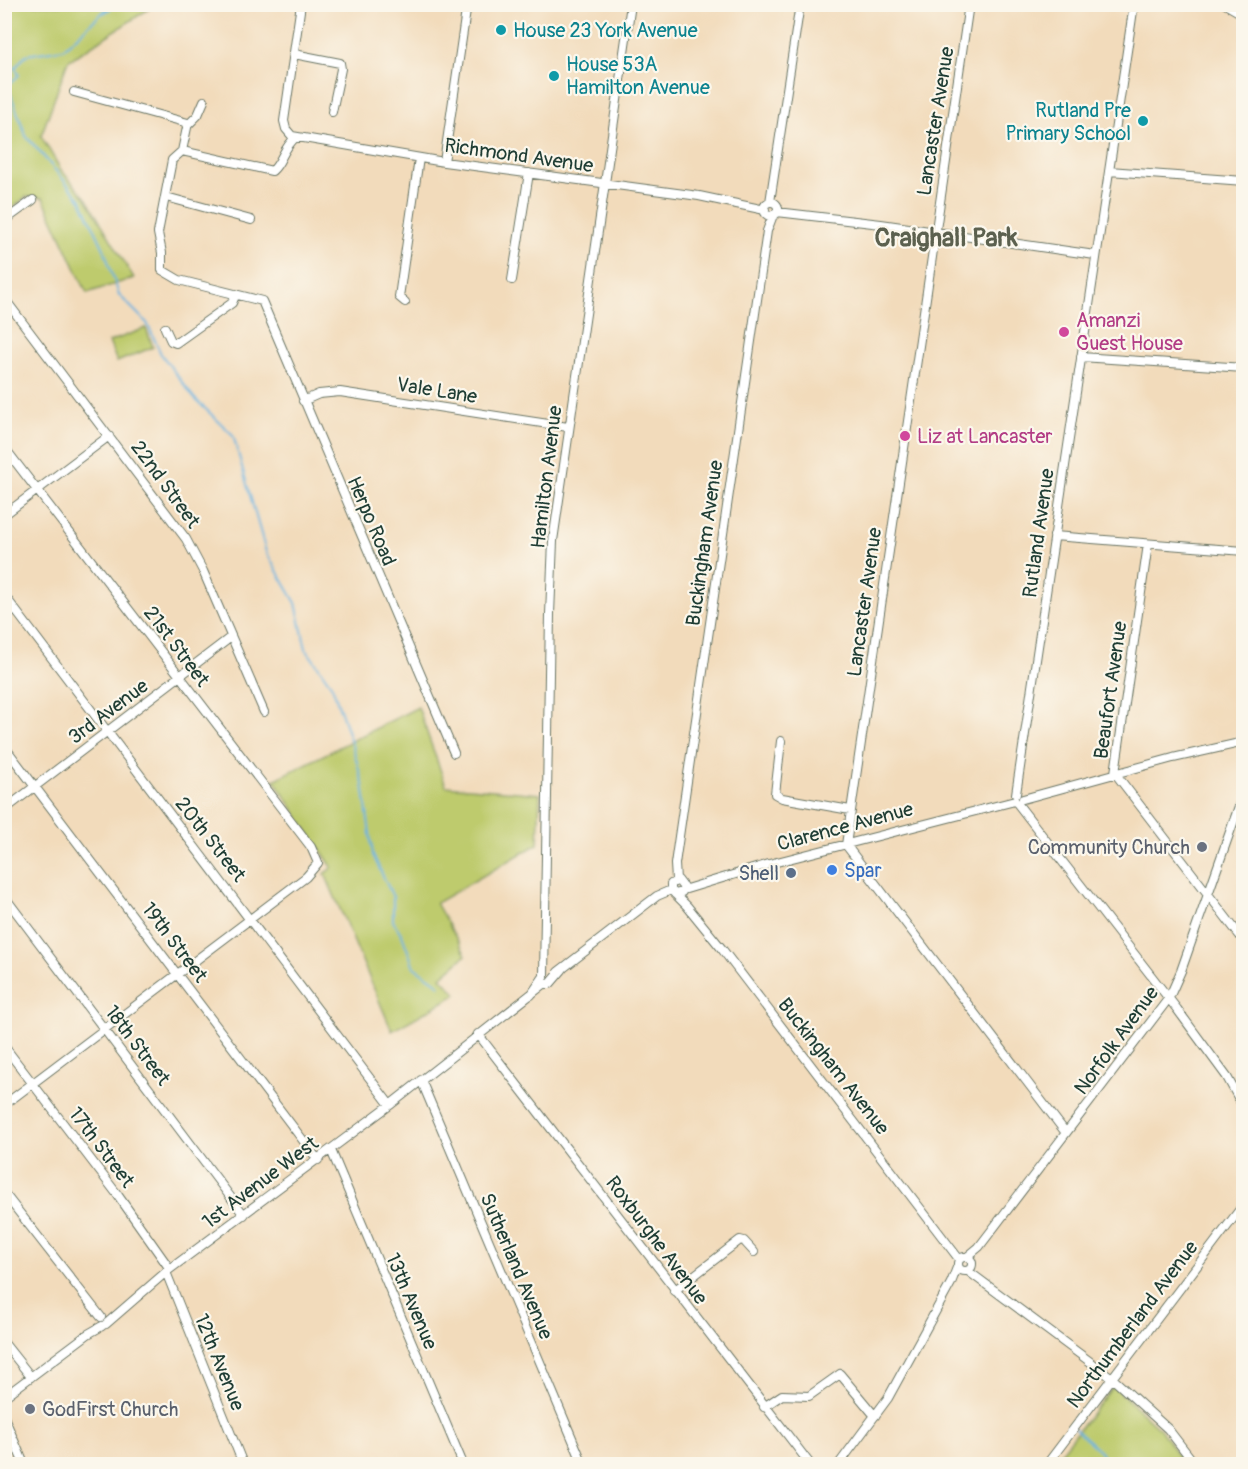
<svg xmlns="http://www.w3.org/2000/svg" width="1248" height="1469" viewBox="0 0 1248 1469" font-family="Pangolin,sans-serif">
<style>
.green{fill:#becb6d;stroke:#6e8450;stroke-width:1.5}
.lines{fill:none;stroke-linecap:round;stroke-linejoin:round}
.stream{stroke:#68b3e0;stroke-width:2}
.street-casing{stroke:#697463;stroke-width:10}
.street{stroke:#fff;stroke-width:8}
.culture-dot{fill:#0f9aa8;stroke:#fbf7ec;stroke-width:2}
.hotel-dot{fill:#d1479c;stroke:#fbf7ec;stroke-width:2}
.worship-dot{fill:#6b7280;stroke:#fbf7ec;stroke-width:2}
.shop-dot{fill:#3f7fe0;stroke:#fbf7ec;stroke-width:2}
.service-dot{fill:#5c6f8a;stroke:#fbf7ec;stroke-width:2}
.labels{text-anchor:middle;stroke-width:4.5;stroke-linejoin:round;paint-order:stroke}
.culture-label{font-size:20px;fill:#0d838f;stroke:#fbf7ec;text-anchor:start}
.street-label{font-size:20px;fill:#1f3d34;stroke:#fbf7ec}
.hotel-label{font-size:20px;fill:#b23c85;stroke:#fbf7ec;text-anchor:start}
.worship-label{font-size:20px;fill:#5b616d;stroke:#fbf7ec;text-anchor:end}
.shop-label{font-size:20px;fill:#366cbe;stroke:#fbf7ec;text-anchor:start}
.service-label{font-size:20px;fill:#4e5e75;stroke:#fbf7ec;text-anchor:end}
.district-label{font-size:26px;font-weight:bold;fill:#5c614f;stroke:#fbf7ec}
</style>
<rect width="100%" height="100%" fill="#fbf7ec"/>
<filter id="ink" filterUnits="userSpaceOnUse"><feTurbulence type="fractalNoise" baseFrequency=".0167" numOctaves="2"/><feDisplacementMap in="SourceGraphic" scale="12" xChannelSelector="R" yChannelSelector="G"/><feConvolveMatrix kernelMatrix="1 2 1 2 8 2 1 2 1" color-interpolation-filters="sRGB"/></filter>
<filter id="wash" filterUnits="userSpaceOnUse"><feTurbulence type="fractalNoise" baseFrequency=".008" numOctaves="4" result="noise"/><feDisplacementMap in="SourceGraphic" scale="24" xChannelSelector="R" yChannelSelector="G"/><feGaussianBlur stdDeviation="1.35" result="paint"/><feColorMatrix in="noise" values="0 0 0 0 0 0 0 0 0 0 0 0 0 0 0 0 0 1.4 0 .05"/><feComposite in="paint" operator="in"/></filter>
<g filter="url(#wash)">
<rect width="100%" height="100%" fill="#f2dbbb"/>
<path class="green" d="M5,5H155L68,61L41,136L61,170L86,198L134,278L87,293L43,198L26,197L5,214Z
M146,328L153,347L117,362L109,342Z
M418,707L446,786L540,794L538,844L436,903L466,955L441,977L457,994L392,1031L325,874L332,867L274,780Z
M1113,1386L1161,1430L1183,1464H1052Z"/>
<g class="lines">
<path class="stream" d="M104,13L117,4
M8,87L26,136L81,200L104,249L119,295L147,323L161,354L194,398L233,435L266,552L296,603L306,649L332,686L353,748L363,784L373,855L393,897V921L402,935L414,967L440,985
M4,89L19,75L15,68L26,55L63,49L112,4
M1075,1429L1100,1451L1106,1464"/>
</g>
</g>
<g filter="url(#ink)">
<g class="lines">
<defs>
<path id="street" d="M301,4L284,121L286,129L292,136L444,162L699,196L765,210
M969,4L846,845L1066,1133
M1225,4L1244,15
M294,54L340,63L341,69L332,112
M74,92L188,123L182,151L172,160L158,233L162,253V270L179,280L262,301L454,753
M189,124L198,115L204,101
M182,151L272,171C282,163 282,149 296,137
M444,162L467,4
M1109,171L1244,181
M166,197L251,220
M770,202L800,4
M764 209a7 7 0 1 1 14 0a7 7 0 1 1-14 0Z
M777,212L881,224L1095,255
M4,221L33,200
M512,280L529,173
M4,298L186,539L203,571L264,712
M405,302L399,297L419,158
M165,328L171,341L176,343L232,303L236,294
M1081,357L1244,368
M303,401L319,394L340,392L568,427
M4,447L311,847L318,863L306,877L4,1105
M4,515L109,436
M1054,536L1244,551
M1148,544L1115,773L1244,941
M4,595L390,1105
M781,741L775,794L782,798L850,810
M4,746L318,1160
M1016,794L1134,4
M1023,799L1173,758L1244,742
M1017,803L1177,1009L1227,1077L1244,1108
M4,810L231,637
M676,880L675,864L767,231L773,215
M683,890L769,864L1015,801
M675,894L682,892L684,888L678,880L671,884V890L687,906L722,949L959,1259
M4,896L244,1215
M558,972L657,896L671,890
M531,995L544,976L550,614L553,541L631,4
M478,1034L810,1464
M4,1046L117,1194L170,1269
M421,1080L583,1464
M331,1150L463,1464
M4,1193L101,1317
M958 1264a7 7 0 1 1 14 0a7 7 0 1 1-14 0Z
M967,1257L979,1247L1169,998L1181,971L1244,792
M968,1271L1112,1378L1168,1429L1195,1464
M166,1272L243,1464
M674,1291L740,1240L744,1241L754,1252
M106,1324L166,1272L390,1105L544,984H550L562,970
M4,1343L31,1377
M4,1397L88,1334L102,1326
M764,1407L782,1395L809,1396L840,1374L875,1416
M4,1417L24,1464
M839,1464L888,1398L951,1283L958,1265
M1047,1464L1244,1204"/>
</defs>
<use href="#street" class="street-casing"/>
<use href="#street" class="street"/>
</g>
</g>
<g class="culture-dot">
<circle cx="501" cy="30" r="6"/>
<circle cx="554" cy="76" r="6"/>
<circle cx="1143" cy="121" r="6"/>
</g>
<g class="hotel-dot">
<circle cx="1064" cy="332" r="6"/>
<circle cx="905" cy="436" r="6"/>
</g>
<g class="worship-dot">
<circle cx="1202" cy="847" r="6"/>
<circle cx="30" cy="1409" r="6"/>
</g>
<circle class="shop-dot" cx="832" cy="870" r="6"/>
<circle class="service-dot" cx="791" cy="873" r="6"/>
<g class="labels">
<g class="culture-label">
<text x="513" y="37">House 23 York Avenue</text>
<text x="566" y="71">House 53A<tspan x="566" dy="23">Hamilton Avenue</tspan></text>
<text x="1131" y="117" text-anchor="end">Rutland Pre<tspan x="1131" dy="23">Primary School</tspan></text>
</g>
<g class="street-label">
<text transform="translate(935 121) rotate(-81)" y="7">Lancaster Avenue</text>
<text transform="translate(519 155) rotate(8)" y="7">Richmond Avenue</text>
<text transform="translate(437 390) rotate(9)" y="7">Vale Lane</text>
<text transform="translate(546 477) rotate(-83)" y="7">Hamilton Avenue</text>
<text transform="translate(166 484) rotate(54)" y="7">22nd Street</text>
<text transform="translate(372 521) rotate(67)" y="7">Herpo Road</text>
<text transform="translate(1038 533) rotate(-82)" y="7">Rutland Avenue</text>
<text transform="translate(704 543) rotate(-82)" y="7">Buckingham Avenue</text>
<text transform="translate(864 602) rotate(-82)" y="7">Lancaster Avenue</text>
<text transform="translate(177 646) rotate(53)" y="7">21st Street</text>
<text transform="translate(1110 690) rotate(-82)" y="7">Beaufort Avenue</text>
<text transform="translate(108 711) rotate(-37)" y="7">3rd Avenue</text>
<text transform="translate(845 826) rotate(-15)" y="7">Clarence Avenue</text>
<text transform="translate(211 839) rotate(52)" y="7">20th Street</text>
<text transform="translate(175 942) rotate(53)" y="7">19th Street</text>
<text transform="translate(1116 1040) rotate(-54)" y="7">Norfolk Avenue</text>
<text transform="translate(138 1045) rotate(53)" y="7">18th Street</text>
<text transform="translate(834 1066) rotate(52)" y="7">Buckingham Avenue</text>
<text transform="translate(102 1147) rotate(53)" y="7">17th Street</text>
<text transform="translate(260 1182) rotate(-37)" y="7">1st Avenue West</text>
<text transform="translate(657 1240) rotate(53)" y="7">Roxburghe Avenue</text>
<text transform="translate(517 1266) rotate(67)" y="7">Sutherland Avenue</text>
<text transform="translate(412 1301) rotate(67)" y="7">13th Avenue</text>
<text transform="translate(1132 1324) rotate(-53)" y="7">Northumberland Avenue</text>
<text transform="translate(220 1362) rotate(68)" y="7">12th Avenue</text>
</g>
<g class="hotel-label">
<text x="1076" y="327">Amanzi<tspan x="1076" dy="23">Guest House</tspan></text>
<text x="917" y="443">Liz at Lancaster</text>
</g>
<g class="worship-label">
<text x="1190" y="854">Community Church</text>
<text x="42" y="1416" text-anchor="start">GodFirst Church</text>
</g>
<g class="shop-label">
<text x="844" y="877">Spar</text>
</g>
<g class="service-label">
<text x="779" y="880">Shell</text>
</g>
<g class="district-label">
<text x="946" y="246">Craighall Park</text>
</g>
</g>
<rect width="1248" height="1469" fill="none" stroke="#fbf7ec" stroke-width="24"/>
</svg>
